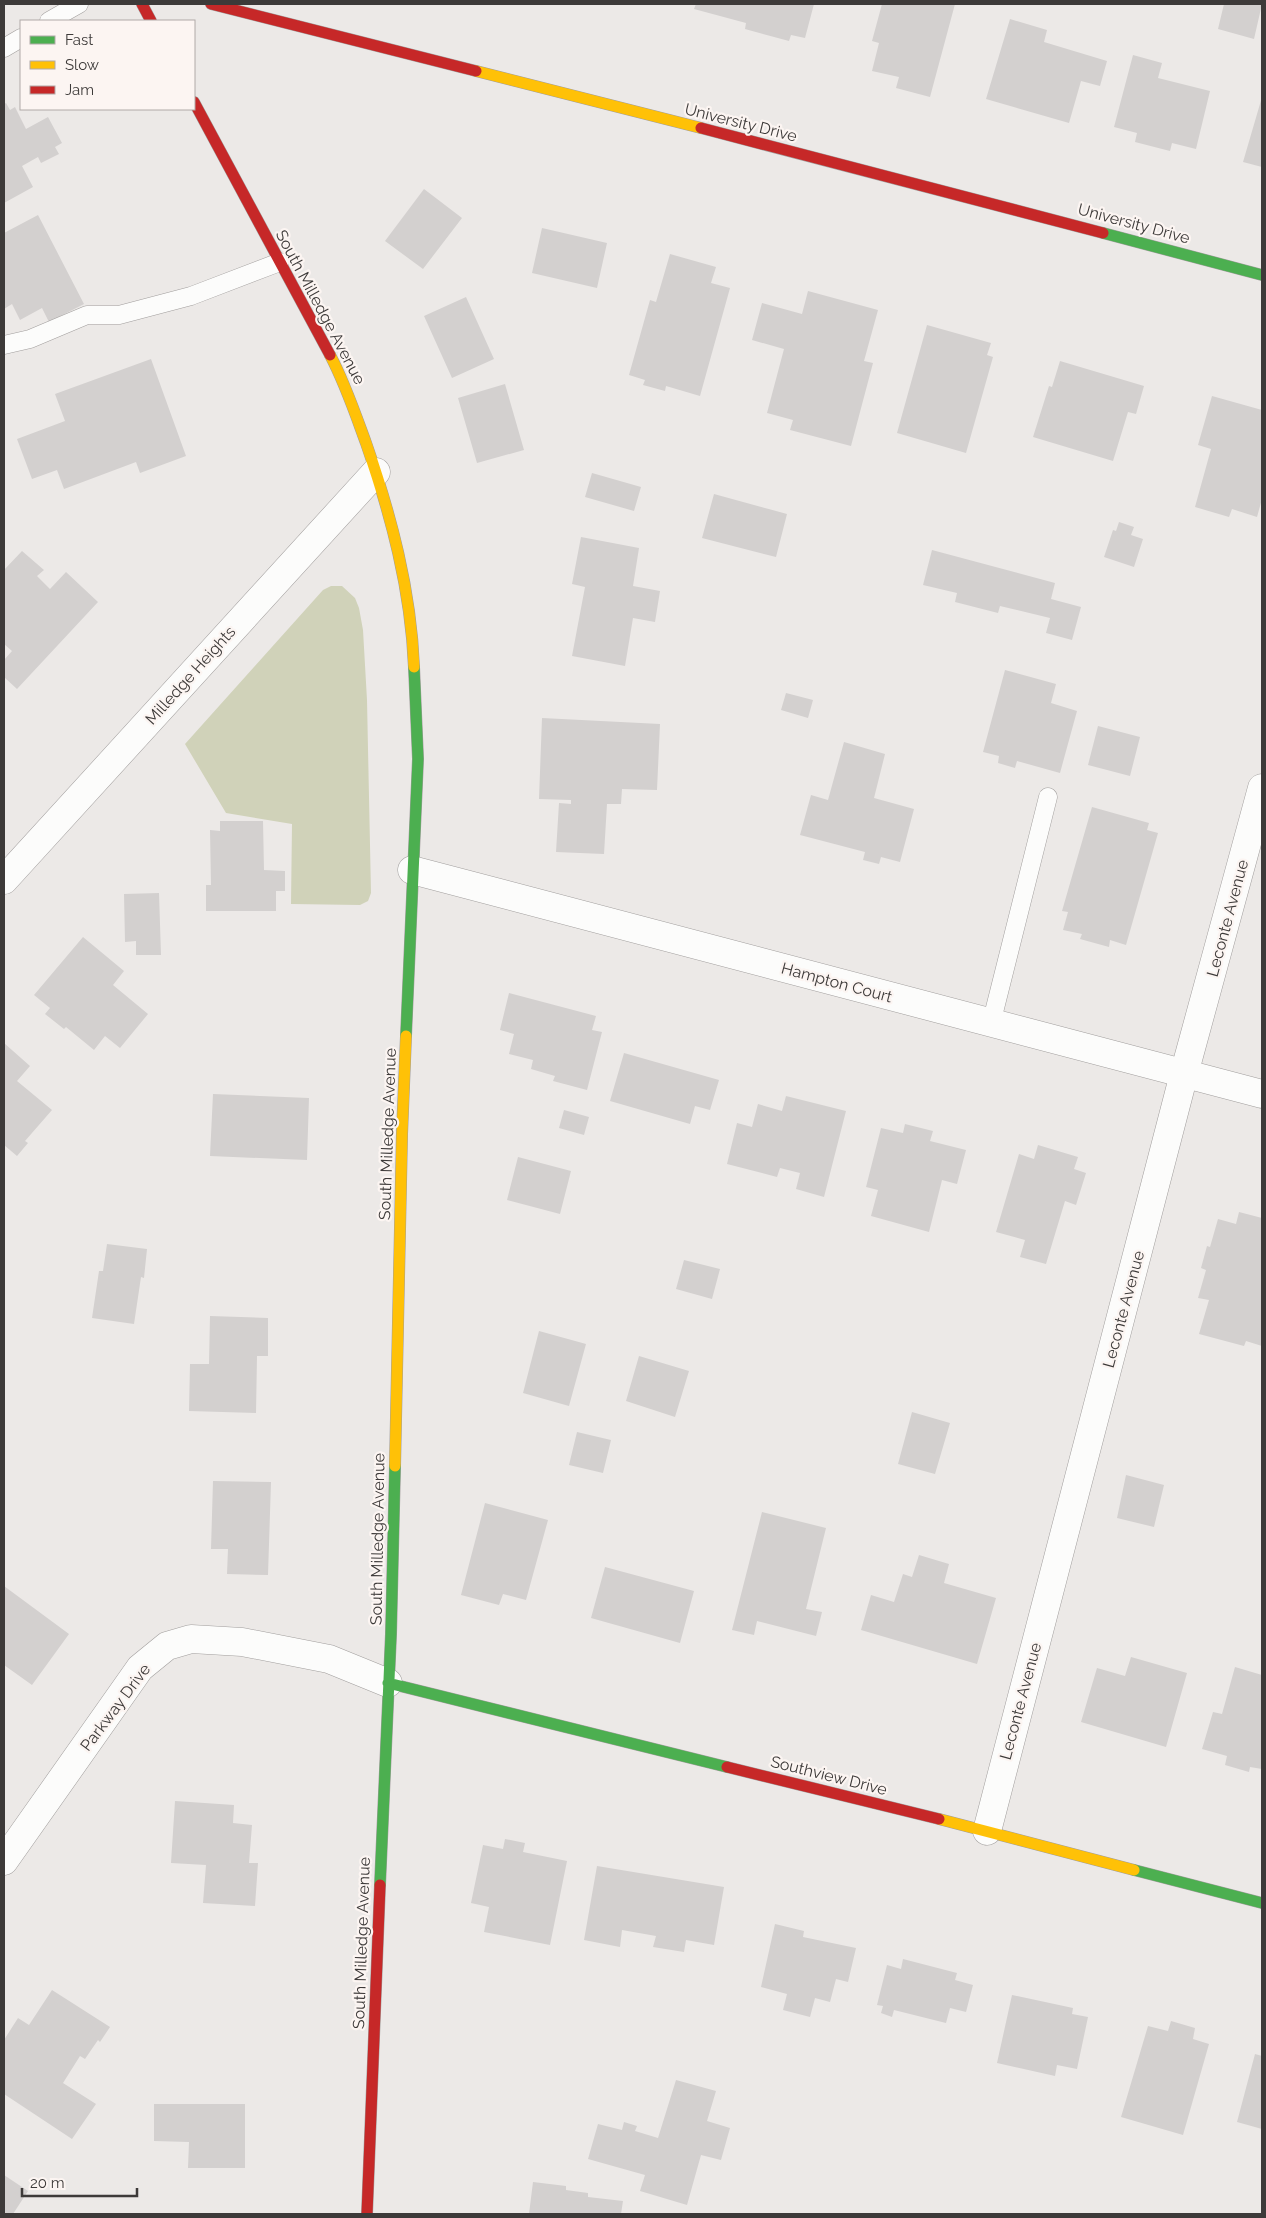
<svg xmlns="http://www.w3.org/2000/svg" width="1266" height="2218" viewBox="0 0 1266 2218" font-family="Raleway,sans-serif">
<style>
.green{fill:#d0d2b9}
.building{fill:#d3d0cf}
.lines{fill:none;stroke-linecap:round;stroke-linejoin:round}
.lane-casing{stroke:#a19e9d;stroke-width:19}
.street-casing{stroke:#a19e9d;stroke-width:29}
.fast-casing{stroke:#a19e9d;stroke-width:12}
.slow-casing{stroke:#a19e9d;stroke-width:12}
.jam-casing{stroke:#a19e9d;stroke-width:12}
.lane{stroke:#fcfcfb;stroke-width:18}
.street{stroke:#fcfcfb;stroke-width:28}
.fast{stroke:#4caf50;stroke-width:11}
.slow{stroke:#ffc107;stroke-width:11}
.jam{stroke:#c62828;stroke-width:11}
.labels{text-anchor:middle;stroke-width:4.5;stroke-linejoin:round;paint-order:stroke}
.street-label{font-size:16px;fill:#3d3a39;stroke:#fcf5f2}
</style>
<rect width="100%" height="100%" fill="#ece9e7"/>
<path class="green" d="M331,586H342L355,598L359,608L363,630L367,700L371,893L368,901L360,905L291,904L292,824L226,813L185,744L323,590Z"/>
<path class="building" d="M696,4H814L805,38L791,35L789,41L745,29L746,23L694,9Z
M882,4H955L930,97L896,88L899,77L872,71L879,43L872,41Z
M1224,4H1262L1254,39L1218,29Z
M1010,19L1047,30L1044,42L1107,61L1100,86L1081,81L1069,123L986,99Z
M1133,55L1162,63L1158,78L1210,91L1196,149L1172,143L1170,151L1135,142L1137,133L1114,127Z
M1262,97V167L1243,162Z
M6,103L10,110L15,107L26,129L48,117L62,143L55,147L59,154L41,163L38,157L22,166L33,187L4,203V104Z
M424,189L462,218L423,269L385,241Z
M38,215L84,304L49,322L42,308L20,320L12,304L4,309V233Z
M542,228L607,243L597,288L532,273Z
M670,254L716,267L711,283L730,288L700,396L666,386L665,391L643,385L645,380L629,375L650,300L656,302Z
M808,291L878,310L864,361L873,363L851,446L790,430L793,420L767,413L784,349L752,340L762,303L802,314Z
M466,297L494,359L452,378L424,316Z
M927,325L991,343L987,355L993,357L966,453L897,433Z
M151,359L186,456L140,473L136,462L64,489L57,470L32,479L17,439L65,421L55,394Z
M1060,361L1144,386L1136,414L1128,412L1113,461L1033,437L1049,386L1052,387Z
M505,384L524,450L477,463L458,398Z
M1212,396L1262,410V499L1257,517L1232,509L1229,517L1195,507L1211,449L1198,445Z
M592,473L641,487L634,511L585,497Z
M714,494L787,514L776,557L702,538Z
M1119,522L1134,527L1131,535L1143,539L1134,567L1104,557L1113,530L1116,531Z
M581,537L639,548L633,586L660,591L655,622L633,618L625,666L572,656L585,587L572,584Z
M932,550L1055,583L1051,599L1081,607L1072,640L1046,633L1050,618L1000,606L998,613L955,602L957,593L923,585Z
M22,551L44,570L37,576L50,589L66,572L98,602L17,689L4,677V660L12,651L4,644V570Z
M1005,670L1056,684L1051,703L1077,711L1060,773L1017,761L1015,768L998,763L999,756L983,752Z
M786,693L813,700L808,718L781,710Z
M542,718L660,724L657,790L622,789L621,804H607L604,854L556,852L559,803L571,804V800L539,799Z
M1098,726L1140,737L1130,776L1088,765Z
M844,742L885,754L874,798L914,809L900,862L881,857L879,864L863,860L865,852L800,835L811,795L828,800Z
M1092,807L1149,823L1147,830L1158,833L1126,945L1110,940L1109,947L1080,939L1082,934L1063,930L1068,912L1062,911Z
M220,821H263L264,870L285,871V891H276V911H206V885H211L210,830L220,831Z
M159,893L161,955H136V941L125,942L124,894Z
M83,937L124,971L113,985L148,1014L120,1048L105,1036L94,1050L66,1027L64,1029L45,1014L50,1008L34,995Z
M509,993L596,1016L592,1030L602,1032L587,1090L553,1081L555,1076L531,1069L533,1060L509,1054L514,1034L500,1030Z
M4,1043L30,1066L17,1081L52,1110L25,1141L28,1143L17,1156L4,1145Z
M624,1053L719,1080L710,1110L695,1106L690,1124L610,1101Z
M213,1094L309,1098L307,1160L210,1156Z
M786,1096L846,1111L824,1197L796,1189L800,1173L780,1168L777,1177L727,1164L737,1123L752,1127L758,1104L782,1111Z
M564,1110L589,1117L584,1135L559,1128Z
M905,1124L933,1131L930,1141L966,1150L957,1184L942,1180L929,1232L871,1216L878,1190L866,1187L881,1128L903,1133Z
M1038,1145L1078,1157L1074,1169L1086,1173L1076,1205L1065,1201L1046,1264L1020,1257L1025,1240L996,1232L1019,1154L1034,1159Z
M518,1157L571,1171L560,1214L507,1200Z
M1239,1212L1262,1218V1346L1246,1341L1244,1346L1199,1334L1209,1300L1198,1298L1206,1270L1201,1268L1207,1246L1210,1247L1218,1219L1236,1224Z
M107,1244L147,1249L144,1278L141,1277L134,1324L92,1318L99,1271H103Z
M684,1260L720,1269L712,1299L676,1289Z
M210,1316L268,1318V1356H257L256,1413L189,1411L190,1364H209Z
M539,1331L586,1344L569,1406L523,1393Z
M639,1356L689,1371L675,1417L626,1401Z
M912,1412L950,1423L935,1474L898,1464Z
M577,1432L611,1440L603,1473L569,1465Z
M1126,1475L1164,1485L1154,1527L1117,1518Z
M213,1481L271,1482L268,1575L227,1574L228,1549H211Z
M485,1503L548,1520L526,1600L503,1594L499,1605L461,1595Z
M762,1512L826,1528L806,1609L822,1612L816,1636L757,1621L754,1635L732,1630Z
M919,1555L949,1564L944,1583L996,1598L977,1664L861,1630L871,1595L894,1602L903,1574L912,1577Z
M605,1567L694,1591L680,1643L591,1618Z
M4,1586L69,1634L32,1685L4,1665Z
M1131,1657L1187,1673L1166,1747L1081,1722L1097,1668L1125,1676Z
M1235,1667L1262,1675V1769L1250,1767L1249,1772L1225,1765L1227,1756L1202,1749L1213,1712L1222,1714Z
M175,1801L234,1805L233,1823L252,1825L249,1863H258L255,1906L203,1903L206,1865L171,1863Z
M505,1839L525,1843L523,1852L567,1861L550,1945L484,1932L489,1907L471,1903L483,1845L503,1849Z
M597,1866L724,1887L714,1945L686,1940L684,1952L653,1947L656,1936L622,1930L620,1947L584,1940Z
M775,1924L804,1931L803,1937L856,1948L848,1982L836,1979L830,2002L815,1998L810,2017L783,2010L787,1994L761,1987Z
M903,1959L957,1973L955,1980L973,1985L966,2012L950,2008L946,2023L894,2010L892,2017L881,2013L883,2006L877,2005L887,1965L901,1969Z
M52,1990L110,2027L100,2042L98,2040L85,2059L80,2056L63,2083L96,2104L72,2139L4,2094V2040L18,2018L29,2025Z
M1012,1995L1073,2008L1072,2014L1088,2017L1077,2069L1057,2065L1055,2076L997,2063Z
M1171,2021L1195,2028L1193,2039L1209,2044L1183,2135L1121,2117L1148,2026L1168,2031Z
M1255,2054L1262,2056V2129L1237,2122Z
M676,2080L716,2091L707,2121L730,2128L721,2160L701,2155L687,2205L640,2191L645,2175L588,2159L598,2124L622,2130L624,2122L637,2126L635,2131L658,2138Z
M154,2104H245V2168H188L189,2142L154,2141Z
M4,2175L28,2191L13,2214H4Z
M533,2182L566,2186V2190L588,2193V2197L623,2201L621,2214H529Z"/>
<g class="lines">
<defs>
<path id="lane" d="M49,21L79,4
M4,48L21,38
M4,345L30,339L87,315H119L191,296L280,262
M991,1024L1048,797"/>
<path id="street" d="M412,870L1262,1094
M4,880L376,472
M987,1831L1184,1074L1262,788
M4,1861L140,1668L167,1646L191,1639L242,1642L329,1659L388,1683"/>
<path id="fast" d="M1103,233L1262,275
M406,1036L418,759L414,667
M388,1683L727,1767
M1134,1870L1262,1903
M380,1885L391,1634L395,1466"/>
<path id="slow" d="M476,71L701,128
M330,355C345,383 355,413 366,443C391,515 411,590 414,667
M395,1466L402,1134L406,1036
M939,1819L1134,1870"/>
<path id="jam" d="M142,4L151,21
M211,4L476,71
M194,102L330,355
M701,128L1103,233
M727,1767L939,1819
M367,2214L380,1885"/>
</defs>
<use href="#lane" class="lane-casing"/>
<use href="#street" class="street-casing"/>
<use href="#fast" class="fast-casing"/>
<use href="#slow" class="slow-casing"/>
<use href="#jam" class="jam-casing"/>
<use href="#lane" class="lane"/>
<use href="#street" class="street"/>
<use href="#fast" class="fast"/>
<use href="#slow" class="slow"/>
<use href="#jam" class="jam"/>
</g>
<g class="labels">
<g class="street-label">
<text transform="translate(741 122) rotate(14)" y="6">University Drive</text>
<text transform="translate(1134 223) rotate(15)" y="6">University Drive</text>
<text transform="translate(321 307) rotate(62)" y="6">South Milledge Avenue</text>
<text transform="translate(190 675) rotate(-48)" y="6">Milledge Heights</text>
<text transform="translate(1227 918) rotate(-75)" y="6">Leconte Avenue</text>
<text transform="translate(837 982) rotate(15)" y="6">Hampton Court</text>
<text transform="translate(387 1134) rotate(-88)" y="6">South Milledge Avenue</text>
<text transform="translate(1123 1309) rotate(-75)" y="6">Leconte Avenue</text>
<text transform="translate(377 1539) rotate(-89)" y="6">South Milledge Avenue</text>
<text transform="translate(1020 1701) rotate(-75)" y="6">Leconte Avenue</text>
<text transform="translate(115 1707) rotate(-53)" y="6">Parkway Drive</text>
<text transform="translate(829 1775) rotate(14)" y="6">Southview Drive</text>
<text transform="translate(361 1943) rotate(-88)" y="6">South Milledge Avenue</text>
</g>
</g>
<rect width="1266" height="2218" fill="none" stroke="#3d3a39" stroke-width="10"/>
<rect x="20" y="20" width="175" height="90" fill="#fcf5f2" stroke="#b0aaa8"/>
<rect x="30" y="36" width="25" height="8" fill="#4caf50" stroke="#b0aaa8"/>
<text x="65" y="45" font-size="15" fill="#3d3a39">Fast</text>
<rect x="30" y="61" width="25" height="8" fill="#ffc107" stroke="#b0aaa8"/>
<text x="65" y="70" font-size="15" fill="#3d3a39">Slow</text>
<rect x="30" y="86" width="25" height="8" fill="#c62828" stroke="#b0aaa8"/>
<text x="65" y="95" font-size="15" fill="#3d3a39">Jam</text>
<path d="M22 2188v8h115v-8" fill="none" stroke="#3d3a39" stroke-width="2.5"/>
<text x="30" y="2188" font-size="15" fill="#3d3a39" stroke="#fcf5f2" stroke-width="4" paint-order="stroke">20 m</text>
</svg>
